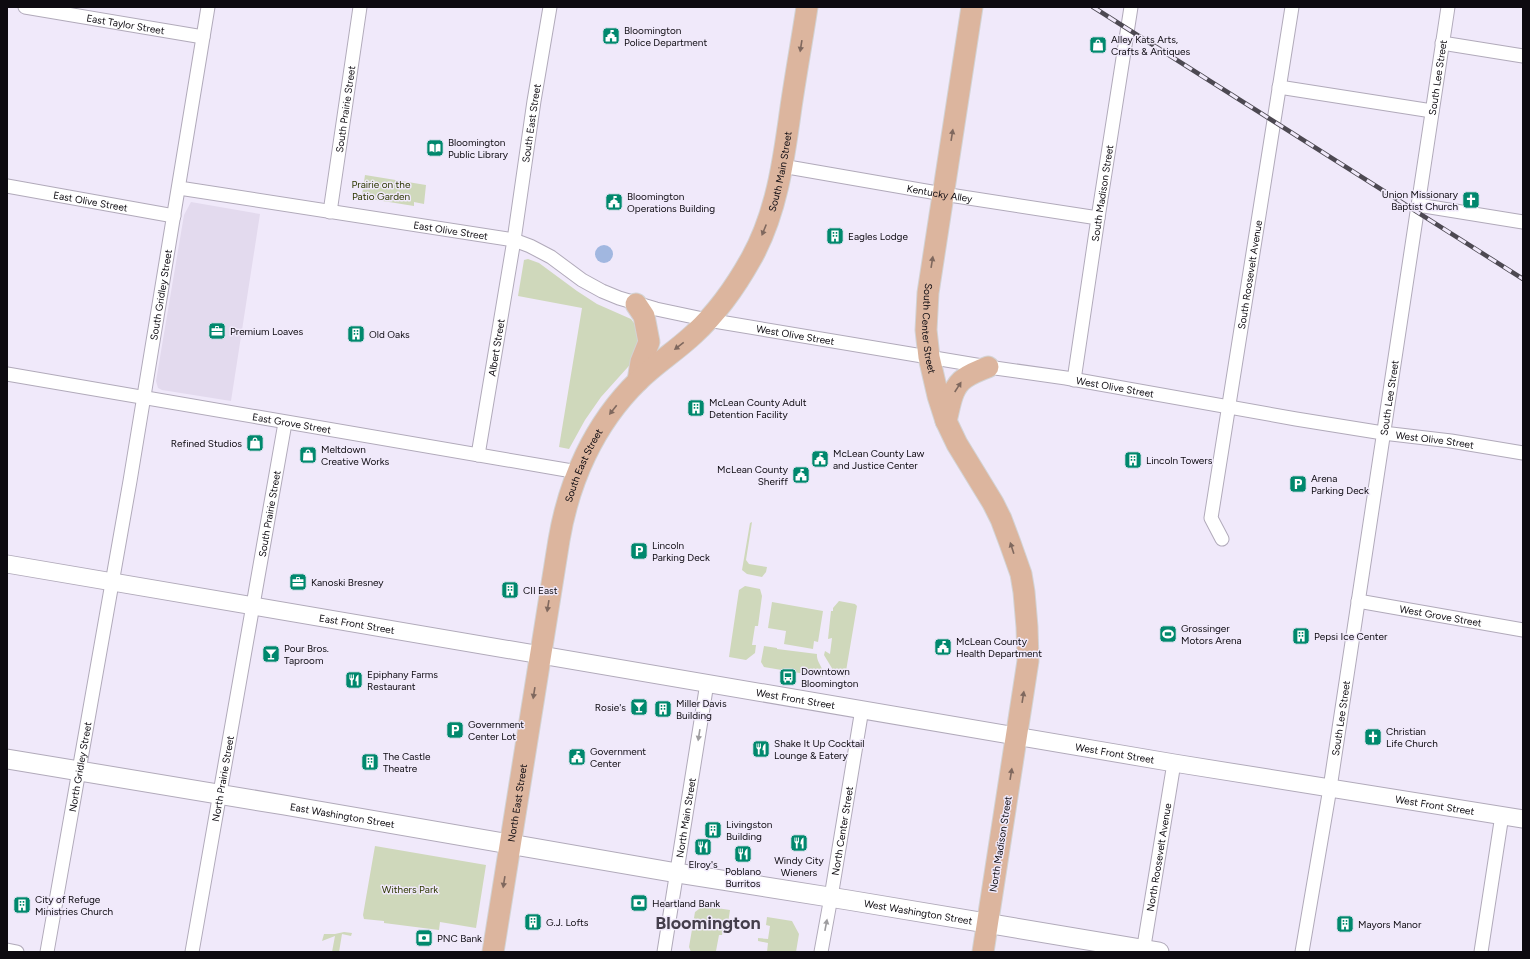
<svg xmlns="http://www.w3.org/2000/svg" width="1530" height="959" viewBox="0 0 1530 959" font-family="Figtree,sans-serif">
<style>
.commercial{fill:#e3daee}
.green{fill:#cfd8bb}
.water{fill:#a1b7e0}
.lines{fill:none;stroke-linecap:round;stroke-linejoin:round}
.minor-casing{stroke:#b1aaba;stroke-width:15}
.tertiary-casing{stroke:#b1aaba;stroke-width:19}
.secondary-casing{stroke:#b1aaba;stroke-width:21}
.primary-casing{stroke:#d3d3d4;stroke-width:23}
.minor{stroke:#fff;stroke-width:13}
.tertiary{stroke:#fff;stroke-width:17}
.secondary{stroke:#fff;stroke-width:19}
.primary{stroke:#dcb59e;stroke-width:21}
.rail-casing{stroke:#4d4952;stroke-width:4.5}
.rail{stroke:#f0e9fa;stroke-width:3;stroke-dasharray:9;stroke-linecap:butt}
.oneway{fill:#7f685e}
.oneway2{fill:#9e9d9f}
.labels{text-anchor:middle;stroke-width:3;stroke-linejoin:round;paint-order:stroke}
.street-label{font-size:10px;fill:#0d0a10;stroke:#f0e9fa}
.poi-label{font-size:10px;fill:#0d0a10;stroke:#f0e9fa;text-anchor:start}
.park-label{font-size:10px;fill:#2e3802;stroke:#f0e9fa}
.town-label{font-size:18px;font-weight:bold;fill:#443e4b;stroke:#f0e9fa}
</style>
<rect width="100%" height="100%" fill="#f0e9fa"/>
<path class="commercial" d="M191,202L260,214L231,401L162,390L158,388L156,381L184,215Z"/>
<path class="green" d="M365,175L426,185L424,204L414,202V206L364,198L365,196L362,195Z
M528,259L539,263L577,291L597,304L631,319L637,327L640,337L636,358L601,397L585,420L569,449L559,447L582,308L518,296L524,260Z
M752,522L746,560L749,564L767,567L766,572L762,577L747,574L742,570L750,523Z
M745,586L760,589L762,596L758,626H755L752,645H756L755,653L746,660L729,657L739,590Z
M839,601L855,604L857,606L845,677L836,675L824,655L825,651L830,654L832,638L828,639L831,611H833V608Z
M772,602L823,611L818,642L814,641L813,649L784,644L786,631L768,628Z
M764,646L777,648V649L817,654C816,663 825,668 823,677L764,667L761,662Z
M375,846L486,865L476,928L440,922L439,930L384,923V921L364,919L363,915Z
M703,906L730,910L727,930H723L722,935H719L716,951L691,952L689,947L695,912Z
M767,917L792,921L799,934L796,952H767L768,943L758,941V938L768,939L770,926L766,925Z
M344,932L352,933L351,936L342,934L339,952H332L335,936L322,941L324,934H335Z"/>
<path class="water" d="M595 254a9 9 0 1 1 18 0a9 9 0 1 1-18 0Z"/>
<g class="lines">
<defs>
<g id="minor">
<path id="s1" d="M25,7L203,37"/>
<path d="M1442,43L1523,56"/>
<path d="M1279,87L1432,111"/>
<path id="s2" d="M782,166L943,194L1098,218"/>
<path id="s3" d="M7,186L174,216"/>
<path id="s4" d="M179,188L514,240L530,246L551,257L582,280L602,291L619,298L656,309L708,320L988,367L1066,378L1296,419L1383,433L1451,441L1523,453"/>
<path d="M1418,205L1523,222"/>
<path id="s5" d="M330,212L360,7"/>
<path id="s6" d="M7,374L578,472"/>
<path id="s7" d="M1074,380L1098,218L1131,7"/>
<path id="s8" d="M478,455L514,240L534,101L550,7"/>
<path id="s9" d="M1222,539L1211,518L1292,7"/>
<path id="s10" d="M1358,601L1523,630"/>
<path d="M7,950L17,952"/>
<path id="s11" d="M47,952L130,481L208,7"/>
<path id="s12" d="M192,952L285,423"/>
<path id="s13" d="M664,952L707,683"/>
<path id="s14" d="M821,952L831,897L862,709"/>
<path id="s15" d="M1143,952L1174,763"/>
<path id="s16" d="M1302,952L1330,788L1448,7"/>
<path d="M1481,952L1502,815"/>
</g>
<g id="tertiary">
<path id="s17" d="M7,564L1174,763L1523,819"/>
</g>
<g id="secondary">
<path id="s18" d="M7,759L284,805L677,873L848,900L1159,952"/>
</g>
<g id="primary">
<path id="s19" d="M972,7L928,293L926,330L929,357L938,396L946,421L957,444L993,503L1001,519L1010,543L1021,574L1024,592L1027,627L1028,661L983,952"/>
<path d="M636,304L644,316L649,342L641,362L638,381"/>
<path d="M946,421C950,407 951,387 965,378C972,373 980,370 988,367"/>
<path id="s20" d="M493,952L559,540C569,481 594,424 638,381C655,364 676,351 694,334C717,313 736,286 751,259C777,213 784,158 791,107C796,73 802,40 807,7"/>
</g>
</defs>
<use href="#minor" class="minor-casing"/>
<use href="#tertiary" class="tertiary-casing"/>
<use href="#secondary" class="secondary-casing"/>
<use href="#primary" class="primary-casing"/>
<use href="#minor" class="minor"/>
<use href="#tertiary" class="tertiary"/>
<use href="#secondary" class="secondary"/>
<use href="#primary" class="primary"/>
<defs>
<path id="rail" d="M1093,7L1523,279"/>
</defs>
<use href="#rail" class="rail-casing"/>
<use href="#rail" class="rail"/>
</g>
<defs><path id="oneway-solid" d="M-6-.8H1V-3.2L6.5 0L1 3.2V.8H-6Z"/></defs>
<g class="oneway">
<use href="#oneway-solid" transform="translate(801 46) rotate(99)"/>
<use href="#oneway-solid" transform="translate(952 135) rotate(-81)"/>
<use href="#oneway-solid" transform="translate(764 230) rotate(112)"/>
<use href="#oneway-solid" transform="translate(932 262) rotate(-81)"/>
<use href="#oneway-solid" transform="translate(679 346) rotate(142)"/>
<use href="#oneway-solid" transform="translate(958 387) rotate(-57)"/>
<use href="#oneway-solid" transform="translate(613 410) rotate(128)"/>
<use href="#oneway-solid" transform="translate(1012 548) rotate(-108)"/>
<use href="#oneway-solid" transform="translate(548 606) rotate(99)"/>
<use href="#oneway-solid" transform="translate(534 693) rotate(99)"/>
<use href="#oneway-solid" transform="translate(1023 697) rotate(-81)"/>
<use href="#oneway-solid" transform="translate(1011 774) rotate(-81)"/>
<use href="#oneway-solid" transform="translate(504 882) rotate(99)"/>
</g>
<g class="oneway2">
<use href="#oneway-solid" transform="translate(699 735) rotate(99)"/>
<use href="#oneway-solid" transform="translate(826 925) rotate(-79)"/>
</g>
<defs>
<symbol id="civic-square" viewBox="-11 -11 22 22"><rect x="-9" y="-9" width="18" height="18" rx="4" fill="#00886d" stroke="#f0e9fa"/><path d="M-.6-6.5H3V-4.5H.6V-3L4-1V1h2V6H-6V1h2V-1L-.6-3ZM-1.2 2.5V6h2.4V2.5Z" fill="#fff"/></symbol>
<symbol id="shop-square" viewBox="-11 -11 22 22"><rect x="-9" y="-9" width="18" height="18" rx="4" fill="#00886d" stroke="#f0e9fa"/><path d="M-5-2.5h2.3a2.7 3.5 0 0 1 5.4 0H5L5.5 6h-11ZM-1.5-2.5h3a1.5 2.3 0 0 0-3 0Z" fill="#fff"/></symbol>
<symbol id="library-square" viewBox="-11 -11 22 22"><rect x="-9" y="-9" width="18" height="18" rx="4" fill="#00886d" stroke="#f0e9fa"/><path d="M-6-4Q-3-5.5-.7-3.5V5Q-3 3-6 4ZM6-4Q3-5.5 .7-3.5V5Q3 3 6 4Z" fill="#fff"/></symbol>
<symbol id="church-square" viewBox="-11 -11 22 22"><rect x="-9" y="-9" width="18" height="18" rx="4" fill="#00886d" stroke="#f0e9fa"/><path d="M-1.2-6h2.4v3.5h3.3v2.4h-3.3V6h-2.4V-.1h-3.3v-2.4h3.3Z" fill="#fff"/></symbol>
<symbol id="building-square" viewBox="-11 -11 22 22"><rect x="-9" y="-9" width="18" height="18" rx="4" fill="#00886d" stroke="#f0e9fa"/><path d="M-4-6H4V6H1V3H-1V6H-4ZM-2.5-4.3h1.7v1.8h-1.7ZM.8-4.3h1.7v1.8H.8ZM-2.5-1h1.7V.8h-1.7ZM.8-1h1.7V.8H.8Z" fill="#fff"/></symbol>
<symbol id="office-square" viewBox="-11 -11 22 22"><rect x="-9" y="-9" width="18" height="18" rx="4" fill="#00886d" stroke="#f0e9fa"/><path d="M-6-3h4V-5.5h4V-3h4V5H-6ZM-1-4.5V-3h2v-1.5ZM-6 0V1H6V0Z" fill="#fff"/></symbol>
<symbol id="parking-square" viewBox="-11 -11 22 22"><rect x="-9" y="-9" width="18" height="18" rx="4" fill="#00886d" stroke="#f0e9fa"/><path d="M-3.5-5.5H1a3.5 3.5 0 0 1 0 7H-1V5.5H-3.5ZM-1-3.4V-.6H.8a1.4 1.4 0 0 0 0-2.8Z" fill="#fff"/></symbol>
<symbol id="stadium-square" viewBox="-11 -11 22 22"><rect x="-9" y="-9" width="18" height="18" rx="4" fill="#00886d" stroke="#f0e9fa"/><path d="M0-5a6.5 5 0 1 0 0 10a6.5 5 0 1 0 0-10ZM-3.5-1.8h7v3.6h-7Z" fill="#fff"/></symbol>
<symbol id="bar-square" viewBox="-11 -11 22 22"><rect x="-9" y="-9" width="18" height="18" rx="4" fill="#00886d" stroke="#f0e9fa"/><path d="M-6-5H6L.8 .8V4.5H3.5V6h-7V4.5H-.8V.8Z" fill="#fff"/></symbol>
<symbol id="bus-square" viewBox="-11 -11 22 22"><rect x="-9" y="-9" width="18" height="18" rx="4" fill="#00886d" stroke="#f0e9fa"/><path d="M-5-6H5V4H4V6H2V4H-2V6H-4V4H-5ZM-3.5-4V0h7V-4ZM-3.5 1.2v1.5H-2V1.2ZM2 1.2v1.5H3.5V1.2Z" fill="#fff"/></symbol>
<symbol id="restaurant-square" viewBox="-11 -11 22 22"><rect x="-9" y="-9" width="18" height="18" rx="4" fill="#00886d" stroke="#f0e9fa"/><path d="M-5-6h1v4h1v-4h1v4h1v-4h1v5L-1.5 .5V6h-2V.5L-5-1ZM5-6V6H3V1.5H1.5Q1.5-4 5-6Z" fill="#fff"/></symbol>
<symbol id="bank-square" viewBox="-11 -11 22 22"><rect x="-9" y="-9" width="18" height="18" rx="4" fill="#00886d" stroke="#f0e9fa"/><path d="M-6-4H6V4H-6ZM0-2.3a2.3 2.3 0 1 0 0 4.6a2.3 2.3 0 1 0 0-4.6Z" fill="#fff"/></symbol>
</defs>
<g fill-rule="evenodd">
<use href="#civic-square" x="601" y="26" width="20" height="20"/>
<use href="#shop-square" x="1088" y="35" width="20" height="20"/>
<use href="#library-square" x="425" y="138" width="20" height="20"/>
<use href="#church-square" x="1461" y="190" width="20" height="20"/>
<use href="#civic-square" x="604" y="192" width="20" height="20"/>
<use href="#building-square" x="825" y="226" width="20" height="20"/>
<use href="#office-square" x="207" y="321" width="20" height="20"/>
<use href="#building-square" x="346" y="324" width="20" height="20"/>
<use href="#building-square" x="686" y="398" width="20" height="20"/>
<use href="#shop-square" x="245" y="433" width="20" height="20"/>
<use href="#shop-square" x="298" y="445" width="20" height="20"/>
<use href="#civic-square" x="810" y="449" width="20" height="20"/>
<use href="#building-square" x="1123" y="450" width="20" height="20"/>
<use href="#civic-square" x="791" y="465" width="20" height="20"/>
<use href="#parking-square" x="1288" y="474" width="20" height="20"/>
<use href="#parking-square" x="629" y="541" width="20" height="20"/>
<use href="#office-square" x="288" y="572" width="20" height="20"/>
<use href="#building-square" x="500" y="580" width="20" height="20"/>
<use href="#stadium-square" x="1158" y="624" width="20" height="20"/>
<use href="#building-square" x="1291" y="626" width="20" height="20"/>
<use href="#civic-square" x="933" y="637" width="20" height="20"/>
<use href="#bar-square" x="261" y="644" width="20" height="20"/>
<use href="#bus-square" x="778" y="667" width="20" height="20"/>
<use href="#restaurant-square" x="344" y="670" width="20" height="20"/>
<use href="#bar-square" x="629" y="697" width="20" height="20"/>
<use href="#building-square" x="653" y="699" width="20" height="20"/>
<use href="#parking-square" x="445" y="720" width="20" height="20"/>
<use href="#church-square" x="1363" y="727" width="20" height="20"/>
<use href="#restaurant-square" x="751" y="739" width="20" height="20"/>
<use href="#civic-square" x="567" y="747" width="20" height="20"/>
<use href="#building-square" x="360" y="752" width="20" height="20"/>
<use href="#building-square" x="703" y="820" width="20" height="20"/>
<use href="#restaurant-square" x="789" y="833" width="20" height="20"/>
<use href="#restaurant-square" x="693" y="837" width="20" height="20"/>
<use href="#restaurant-square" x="733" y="844" width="20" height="20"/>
<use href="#bank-square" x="629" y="893" width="20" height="20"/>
<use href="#building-square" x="12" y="895" width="20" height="20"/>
<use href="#building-square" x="523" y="912" width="20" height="20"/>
<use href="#building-square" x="1335" y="914" width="20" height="20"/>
<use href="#bank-square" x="414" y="928" width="20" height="20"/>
</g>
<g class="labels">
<g class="street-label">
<text dy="4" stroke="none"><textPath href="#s1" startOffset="102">East Taylor Street</textPath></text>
<text dy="4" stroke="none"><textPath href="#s16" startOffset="885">South Lee Street</textPath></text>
<text dy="4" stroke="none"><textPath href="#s5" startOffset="104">South Prairie Street</textPath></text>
<text dy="4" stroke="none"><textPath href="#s8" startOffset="336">South East Street</textPath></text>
<text dy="4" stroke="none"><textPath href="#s20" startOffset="858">South Main Street</textPath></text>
<text dy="4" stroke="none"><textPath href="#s2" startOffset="160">Kentucky Alley</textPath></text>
<text dy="4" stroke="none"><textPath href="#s7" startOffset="189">South Madison Street</textPath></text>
<text dy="4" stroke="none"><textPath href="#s3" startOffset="85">East Olive Street</textPath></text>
<text dy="4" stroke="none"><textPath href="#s4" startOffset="275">East Olive Street</textPath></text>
<text dy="4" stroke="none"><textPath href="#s9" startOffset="270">South Roosevelt Avenue</textPath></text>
<text dy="4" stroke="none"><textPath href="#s11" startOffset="667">South Gridley Street</textPath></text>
<text dy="4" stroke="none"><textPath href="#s19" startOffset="325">South Center Street</textPath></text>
<text dy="4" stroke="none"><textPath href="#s4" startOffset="640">West Olive Street</textPath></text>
<text dy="4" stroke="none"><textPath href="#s8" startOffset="109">Albert Street</textPath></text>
<text dy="4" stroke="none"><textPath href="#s4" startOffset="964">West Olive Street</textPath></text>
<text dy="4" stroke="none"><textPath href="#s16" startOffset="561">South Lee Street</textPath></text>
<text dy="4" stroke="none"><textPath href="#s6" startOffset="289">East Grove Street</textPath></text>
<text dy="4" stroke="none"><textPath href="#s4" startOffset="1288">West Olive Street</textPath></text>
<text dy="4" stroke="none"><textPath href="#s20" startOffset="496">South East Street</textPath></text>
<text dy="4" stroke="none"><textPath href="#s12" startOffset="445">South Prairie Street</textPath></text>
<text dy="4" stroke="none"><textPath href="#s10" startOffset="84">West Grove Street</textPath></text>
<text dy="4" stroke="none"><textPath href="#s17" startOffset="355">East Front Street</textPath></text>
<text dy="4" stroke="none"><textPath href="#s17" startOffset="800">West Front Street</textPath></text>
<text dy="4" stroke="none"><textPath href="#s16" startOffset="237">South Lee Street</textPath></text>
<text dy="4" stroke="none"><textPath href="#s17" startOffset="1124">West Front Street</textPath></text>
<text dy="4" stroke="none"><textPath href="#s11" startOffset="188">North Gridley Street</textPath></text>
<text dy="4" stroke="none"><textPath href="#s12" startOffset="176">North Prairie Street</textPath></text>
<text dy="4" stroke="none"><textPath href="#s20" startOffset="151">North East Street</textPath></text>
<text dy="4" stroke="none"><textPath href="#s17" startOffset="1448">West Front Street</textPath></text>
<text dy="4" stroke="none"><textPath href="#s18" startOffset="340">East Washington Street</textPath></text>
<text dy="4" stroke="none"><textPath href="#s13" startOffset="136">North Main Street</textPath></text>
<text dy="4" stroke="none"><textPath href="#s14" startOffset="123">North Center Street</textPath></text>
<text transform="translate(1000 844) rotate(-81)" y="4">North Madison Street</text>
<text dy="4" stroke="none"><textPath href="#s15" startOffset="96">North Roosevelt Avenue</textPath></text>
<text dy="4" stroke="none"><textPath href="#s18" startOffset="924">West Washington Street</textPath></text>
</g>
<g class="poi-label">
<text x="624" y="34">Bloomington<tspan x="624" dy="12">Police Department</tspan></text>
<text x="1111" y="43">Alley Kats Arts,<tspan x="1111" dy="12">Crafts &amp; Antiques</tspan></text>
<text x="448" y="146">Bloomington<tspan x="448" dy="12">Public Library</tspan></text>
<text x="1458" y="198" text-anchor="end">Union Missionary<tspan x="1458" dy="12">Baptist Church</tspan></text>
<text x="627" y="200">Bloomington<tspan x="627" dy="12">Operations Building</tspan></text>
<text x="848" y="240">Eagles Lodge</text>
<text x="230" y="335">Premium Loaves</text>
<text x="369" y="338">Old Oaks</text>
<text x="709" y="406">McLean County Adult<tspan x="709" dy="12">Detention Facility</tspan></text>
<text x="242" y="447" text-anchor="end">Refined Studios</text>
<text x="321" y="453">Meltdown<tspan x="321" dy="12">Creative Works</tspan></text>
<text x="833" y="457">McLean County Law<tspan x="833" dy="12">and Justice Center</tspan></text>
<text x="1146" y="464">Lincoln Towers</text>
<text x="788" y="473" text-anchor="end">McLean County<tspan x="788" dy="12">Sheriff</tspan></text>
<text x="1311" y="482">Arena<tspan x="1311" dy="12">Parking Deck</tspan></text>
<text x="652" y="549">Lincoln<tspan x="652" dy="12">Parking Deck</tspan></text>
<text x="311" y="586">Kanoski Bresney</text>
<text x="523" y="594">CII East</text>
<text x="1181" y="632">Grossinger<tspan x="1181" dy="12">Motors Arena</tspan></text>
<text x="1314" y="640">Pepsi Ice Center</text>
<text x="956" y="645">McLean County<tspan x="956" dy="12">Health Department</tspan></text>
<text x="284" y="652">Pour Bros.<tspan x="284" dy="12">Taproom</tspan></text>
<text x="801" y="675">Downtown<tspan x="801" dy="12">Bloomington</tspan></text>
<text x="367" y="678">Epiphany Farms<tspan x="367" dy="12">Restaurant</tspan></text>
<text x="676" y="707">Miller Davis<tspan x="676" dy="12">Building</tspan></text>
<text x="626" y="711" text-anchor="end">Rosie's</text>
<text x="468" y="728">Government<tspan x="468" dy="12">Center Lot</tspan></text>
<text x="1386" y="735">Christian<tspan x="1386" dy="12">Life Church</tspan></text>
<text x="774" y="747">Shake It Up Cocktail<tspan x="774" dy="12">Lounge &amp; Eatery</tspan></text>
<text x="590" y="755">Government<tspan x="590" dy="12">Center</tspan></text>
<text x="383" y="760">The Castle<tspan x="383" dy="12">Theatre</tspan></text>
<text x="726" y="828">Livingston<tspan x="726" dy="12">Building</tspan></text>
<text x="799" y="864" text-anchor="middle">Windy City<tspan x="799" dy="12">Wieners</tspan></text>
<text x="703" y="868" text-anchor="middle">Elroy's</text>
<text x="743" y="875" text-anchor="middle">Poblano<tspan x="743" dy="12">Burritos</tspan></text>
<text x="35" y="903">City of Refuge<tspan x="35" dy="12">Ministries Church</tspan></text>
<text x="652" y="907">Heartland Bank</text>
<text x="546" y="926">G.J. Lofts</text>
<text x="1358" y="928">Mayors Manor</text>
<text x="437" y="942">PNC Bank</text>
</g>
<g class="park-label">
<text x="381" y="188">Prairie on the<tspan x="381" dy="12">Patio Garden</tspan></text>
<text x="410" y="893">Withers Park</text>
</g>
<g class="town-label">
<text x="708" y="929">Bloomington</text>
</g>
</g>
<rect width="1530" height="959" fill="none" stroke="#0d0a10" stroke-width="16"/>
</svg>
